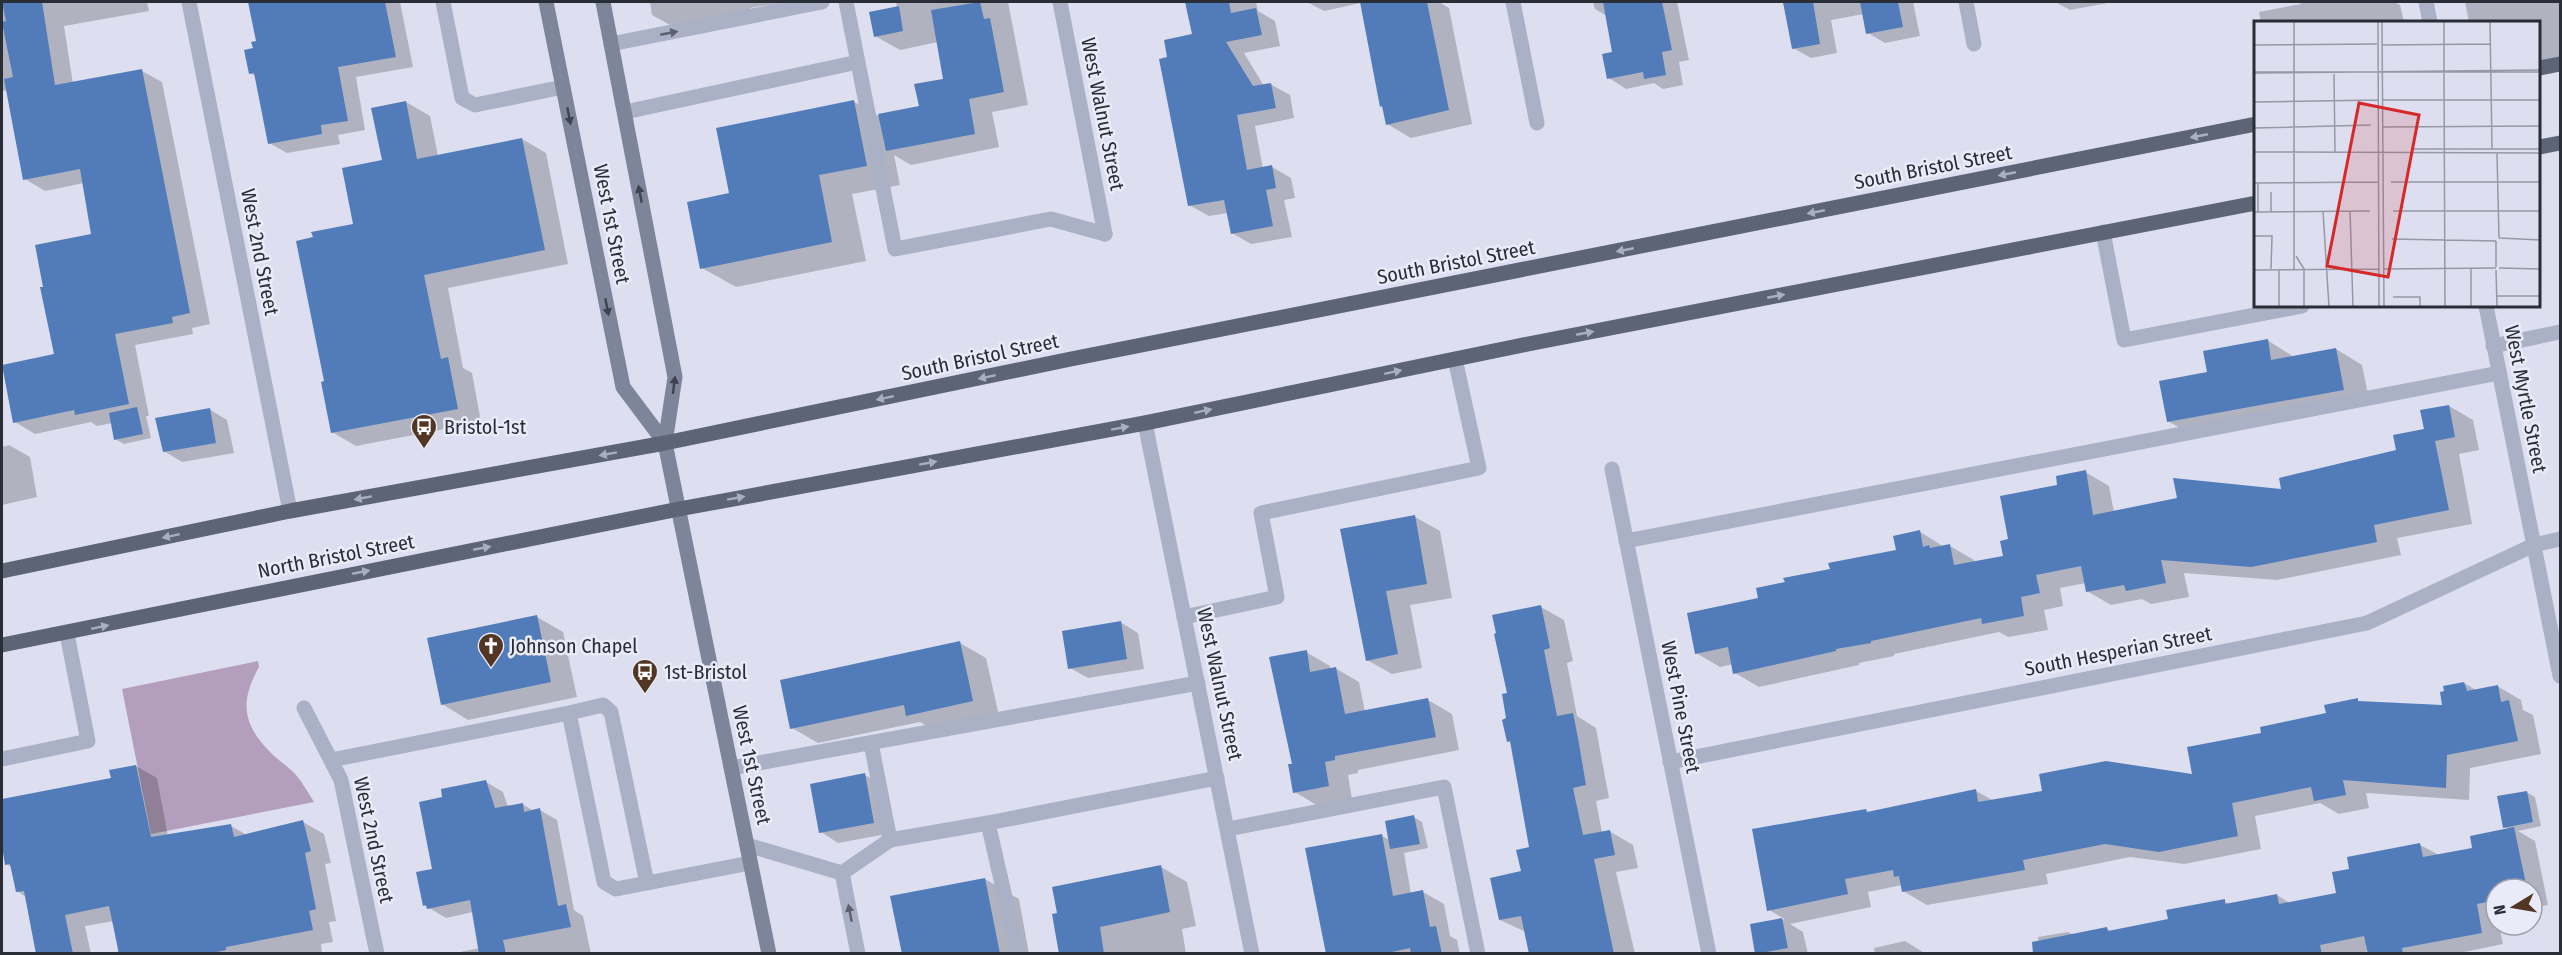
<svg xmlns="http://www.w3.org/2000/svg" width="2562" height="955" viewBox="0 0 2562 955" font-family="'Fira Sans Condensed',sans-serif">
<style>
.green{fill:#b39fbd}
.shadow{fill:#0003}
.building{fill:#517cb9}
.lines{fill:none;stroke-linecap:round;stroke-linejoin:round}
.service{stroke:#aab0c6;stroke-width:15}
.minor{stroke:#aab0c6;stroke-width:15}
.tertiary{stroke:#aab0c6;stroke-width:15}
.secondary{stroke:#7c859a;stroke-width:15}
.primary{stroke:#5c6475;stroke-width:15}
.oneway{fill:#5d616f}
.oneway2{fill:#3e434e}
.oneway3{fill:#aaaebd}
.labels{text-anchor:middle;stroke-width:5;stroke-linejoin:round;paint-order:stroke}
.street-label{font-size:20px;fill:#292d35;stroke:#e9ebf8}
.poi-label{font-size:20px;fill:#292d35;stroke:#e9ebf8;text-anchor:start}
.inset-road{fill:none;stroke:#9598a5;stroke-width:1.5}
.view{fill:#d62828;fill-opacity:0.15;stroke:#d62828;stroke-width:3}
.inset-edge{fill:none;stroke:#292d35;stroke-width:3}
</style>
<rect width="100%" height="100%" fill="#dddff0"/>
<path class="green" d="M258,661L259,667C239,703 243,725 272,754C279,761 289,767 296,775C303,783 308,793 314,802L151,834L122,689Z"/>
<path class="shadow" d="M2,2H147L149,11L64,26L73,84L142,71L162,82L210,324L192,328L193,334L135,345L149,416H146L151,438L124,444L115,439L112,423L97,426L91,422L35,434L15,422L56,356L93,236L84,183L45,191L25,179L8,90L2,91Z
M250,2H400L413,67L356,77L365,130L338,135L340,144L287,153L269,143L256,76L250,73L258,43Z
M650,2H785L750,8L753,21L686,34L652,15Z
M896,2H1008L1028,105L992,112L999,147L911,165L894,155L900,185L852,194L866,261L736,287L702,268L731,194L853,101L878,116L920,107L944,80L938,42L900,50L875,36L897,8Z
M1187,2H1256L1258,11L1275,21L1280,46L1244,53L1264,86L1270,84L1290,95L1294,118L1255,126L1263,169L1272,167L1291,178L1295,198L1284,200L1292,237L1251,244L1232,233L1228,213L1209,216L1189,205L1169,58L1194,36Z
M1307,2H1439L1449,8L1472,124L1411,138L1387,124L1384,108L1381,106L1361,3L1324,11Z
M1593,2H1677L1689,60L1679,62L1683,85L1663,89L1654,83L1626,89L1609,78L1614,53L1607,16L1595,9Z
M1783,2H1913L1920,36L1885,43L1868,33L1864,14L1831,20L1837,53L1811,58L1793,48Z
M2055,2H2113L2070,10Z
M2300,2H2394L2400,5L2404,22H2261L2259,12L2301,4Z
M2465,2H2560V57L2540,61V22H2469Z
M406,102L430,116L438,156L522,139L546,153L568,264L448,288L463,368L472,373L481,422L356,446L332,432L326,382L354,225L384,161Z
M2267,340L2294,357L2336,349L2362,365L2370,404L2195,437L2168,421L2208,374Z
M2449,406L2473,420L2479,450L2459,454L2472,524L2397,538L2401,555L2277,580L2184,573L2189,597L2151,604L2142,599L2111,605L2087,591L2086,583L2060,588L2063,606L2044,610L2048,630L2008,637L1999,632L1894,654V656L1859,663V665L1759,687L1735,673L1733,664L1720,667L1696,653L1760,600L1831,570L1897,551L1919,531L1944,547L1950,546L1974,560V563L2005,557L2010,541L2059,486L2085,472L2109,486L2114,512L2283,491L2398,452L2426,430Z
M209,409L227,420L234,453L182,462L164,451Z
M9,445L30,457L37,497L2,505V447Z
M1415,517L1440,531L1452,598L1410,605L1422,668L1392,674L1367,660L1342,530Z
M1541,607L1564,620L1573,661L1567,663L1577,716L1596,728L1609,798L1596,801L1602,833L1609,831L1633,845L1638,868L1616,872L1635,954H1530L1526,932L1500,920L1523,872L1531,848L1512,744L1508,741L1509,694Z
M537,617L563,632L577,697L468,720L442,704Z
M1120,622L1138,633L1144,669L1088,678L1070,668Z
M960,643L986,658L999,716L934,730L920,722L818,743L792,728Z
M1306,652L1330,666L1331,669L1335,668L1359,682L1365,712L1428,700L1452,714L1459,750L1358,770V773L1348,775L1352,799L1318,806L1295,792L1293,765Z
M2464,683L2476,690L2497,686L2521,700L2523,710L2533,715L2541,754L2470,768L2469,800L2366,793L2369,808L2339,814L2320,803L2255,816L2261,849L2184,864L2130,857L2046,874L2048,884L1927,905L1903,891L1902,885L1868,892L1871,907L1790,924L1803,932L1808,954H1757L1752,926L1785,919L1769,910L1866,811L1871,813L1976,791L1994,801L2194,776L2262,734L2327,715L2357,700L2363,703L2444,706Z
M136,766L157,778L168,836L231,826L247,835L303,822L324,834L331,863L325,864L336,921L329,922L333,942L321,944L322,954H107L119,951L114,921L85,926L91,954H37L26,897L17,891L11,867L7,864L2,839V801L113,779Z
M865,775L883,785L892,833L838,843L821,832Z
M486,782L503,792L508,807L522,804L534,811L540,810L557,820L574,910L583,916L591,954H450L480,948L473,912L446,918L424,905L434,870L444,799Z
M2526,792L2535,797L2541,826L2518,831L2535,841L2548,905L2532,908V889H2496V925H2499L2503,944L2455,954H2369V951L2358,954H2041L2038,937L2068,932L2074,935L2107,929L2112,932L2170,920L2224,901L2230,904L2277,895L2291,904L2338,894L2351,870L2420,845L2439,855L2474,849L2510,830L2505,827Z
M1414,817L1422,822L1428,848L1404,853L1411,894L1423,892L1444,904L1450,936L1457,940L1460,954H1328L1382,836L1390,840Z
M1161,867L1187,882L1196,926L1182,929L1186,954H1061Z
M985,879L1019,899L1029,954H903Z
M1905,941L1926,954H1875L1874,948Z"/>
<path class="building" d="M2,2H42L55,85L142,69L190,313L172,317L173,323L115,334L129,404L75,415L74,410L13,423L2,365L54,354L40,287H43L35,245L91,234L80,169L23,180L4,79L13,77L2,22L6,21Z
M248,2H385L396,57L338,67L348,121L321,125L322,134L268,144L254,73L249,74L244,50L253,48L251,42L256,41Z
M980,2L984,19L990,18L1004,92L969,99L975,134L886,151L878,114L919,106L914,84L943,79L931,10Z
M1185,2H1229L1231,13L1256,8L1262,35L1226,42L1253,86L1271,83L1276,108L1237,115L1247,170L1272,165L1276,188L1266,190L1273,226L1231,234L1224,200L1188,206L1159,59L1167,57L1164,40L1192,34Z
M1360,2H1427L1449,110L1386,125L1382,106L1380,107Z
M1603,2H1662L1672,50L1662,52L1666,75L1644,79L1643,72L1607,79L1602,54L1612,52Z
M1783,2H1813L1820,44L1792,49Z
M1860,2H1898L1903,27L1866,34Z
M899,6L903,31L874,37L869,12Z
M854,100L867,166L819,175L832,242L700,269L687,202L729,193L716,128Z
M406,101L417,159L522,138L545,250L424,275L441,359L448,357L458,409L331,433L321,382L324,381L296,241L313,237L311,232L353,224L342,168L382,160L371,108Z
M2268,339L2271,360L2336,348L2344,390L2167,422L2159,381L2207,372L2203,351Z
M2449,405L2455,437L2435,441L2449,510L2374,525L2377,542L2251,567L2161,560L2166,583L2126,591L2124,585L2086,592L2081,566L2036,575L2040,593L2021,597L2024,616L1982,624L1981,618L1871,641V643L1836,649V651L1733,674L1728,647L1695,654L1687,613L1758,598L1756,588L1785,582L1783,578L1830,569L1828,563L1896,550L1893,536L1920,530L1923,547L1929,545L1930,548L1950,544L1954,565L2003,556L2000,541L2008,539L2000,496L2057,485L2056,476L2086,470L2093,515L2177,498L2173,478L2281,489L2279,478L2396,450L2393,435L2424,429L2420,410Z
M137,407L143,434L114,440L109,413Z
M210,408L216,443L163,452L155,418Z
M1415,515L1427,584L1386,591L1398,654L1366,661L1340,529Z
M1541,605L1550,648L1544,650L1557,716L1573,713L1578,738L1586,785L1573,788L1583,835L1610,830L1615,855L1594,859L1614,954H1529L1521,916L1499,920L1490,878L1521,871L1516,850L1529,847L1510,741L1507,742L1502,720L1506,718L1502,694L1507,693L1494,634L1496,633L1492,615Z
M537,615L551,682L441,705L427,638Z
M1121,621L1127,659L1068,669L1062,631Z
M960,641L973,701L906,716L904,705L790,729L780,680Z
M1307,650L1310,672L1336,667L1345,714L1428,698L1436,737L1335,756V760L1325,762L1329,786L1293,793L1288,764H1292L1269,657Z
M2464,682L2467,691L2498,685L2501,702L2509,700L2518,741L2447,755L2446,788L2343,780L2346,795L2314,801L2311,787L2232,803L2238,836L2159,852L2105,844L2023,860L2025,870L1902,892L1899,876L1894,877L1893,870L1845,879L1848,894L1767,911L1752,829L1866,809L1867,812L1976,789L1978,802L2042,791L2039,774L2106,761L2192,774L2187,747L2261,733L2260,727L2326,713L2324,705L2358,698V701L2442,705L2440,692L2444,691L2443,686Z
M136,765L151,837L231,824L234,837L303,820L311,851L305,853L316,909L309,911L313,930L226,947V950L208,954H119L109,906L65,915L73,954H36L24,891L16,892L10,864L5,865L2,846V799L111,778L109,770Z
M865,773L874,823L819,833L810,784Z
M486,780L495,808L523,803L524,812L540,808L558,906L566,904L571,927L503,940L506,954H479L470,900L427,909L426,905L423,906L416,872L432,869L419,802L442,797L441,789Z
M2527,791L2533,822L2503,828L2497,796Z
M1414,815L1420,844L1390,849L1385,821Z
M2514,827L2527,889H2496V900L2477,904L2482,933L2402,948L2403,954H2368L2364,936L2320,945L2322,954H2033L2032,942L2107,927L2108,931L2168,919L2166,910L2225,899V904L2277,894L2279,904L2336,893L2332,872L2349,869L2347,857L2420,843L2423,857L2472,848L2470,836Z
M1382,834L1393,896L1423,890L1430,927L1436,926L1442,954H1411L1410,948L1383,954H1326L1305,848Z
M1161,865L1170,912L1100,927L1104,954H1059L1052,914L1057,913L1052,887Z
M985,878L1000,954H902L890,896Z
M1782,918L1788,948L1755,954L1750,924Z"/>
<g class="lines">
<path class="service" d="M443,2L462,98L475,105L563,87
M846,2L895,249L1051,219L1105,234
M611,44L822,2
M625,112L858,62
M2103,232L2124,340L2302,306
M2493,346L2560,332
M1626,541L2499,373
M1184,617L1277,597L1261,513L1479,468L1455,359
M569,713L603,705L611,712L647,883
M871,743L890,840L988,823
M2,759L88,741L67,634
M331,760L569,713L604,882L616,889L750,863
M731,768L1198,683
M1228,829L1444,787L1478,954
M747,845L842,873
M842,873L858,954
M842,873L890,840
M1018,954L988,823L1217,778"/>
<path class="minor" d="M189,2L290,511
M1060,2L1105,234
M1513,2L1537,123
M1966,2L1974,44
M2426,2L2430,22
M2486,306L2560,676
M1612,469L1709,954
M304,708L341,780L377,954
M1670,762L2367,623L2534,545L2560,539"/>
<path class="tertiary" d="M1145,423L1252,954"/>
<path class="secondary" d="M546,2L623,387L665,443
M603,2L675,377L665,443L769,954"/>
<path class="primary" d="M2540,68L2560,64
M2540,147L2560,143
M2,571L290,511L665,443L1071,359L2256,124
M2,645L679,509L1145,423L1528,344L2256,203"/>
</g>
<defs><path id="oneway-solid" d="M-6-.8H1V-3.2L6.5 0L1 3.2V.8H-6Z" transform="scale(1.5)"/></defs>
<g class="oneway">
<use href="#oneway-solid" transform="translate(669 33) rotate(-11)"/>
<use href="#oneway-solid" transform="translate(850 913) rotate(-101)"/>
</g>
<g class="oneway2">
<use href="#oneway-solid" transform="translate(569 116) rotate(79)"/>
<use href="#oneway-solid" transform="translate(640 194) rotate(-101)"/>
<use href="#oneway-solid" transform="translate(607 307) rotate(79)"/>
<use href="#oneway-solid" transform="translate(674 385) rotate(-83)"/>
</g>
<g class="oneway3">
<use href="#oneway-solid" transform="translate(2199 136) rotate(169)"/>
<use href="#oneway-solid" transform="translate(2007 174) rotate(169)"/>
<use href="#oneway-solid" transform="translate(1816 212) rotate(169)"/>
<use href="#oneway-solid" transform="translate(1625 250) rotate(169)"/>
<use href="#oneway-solid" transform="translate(1776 296) rotate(-11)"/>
<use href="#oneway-solid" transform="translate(1585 333) rotate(-11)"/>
<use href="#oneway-solid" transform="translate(1393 372) rotate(-12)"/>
<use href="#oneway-solid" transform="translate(987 377) rotate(168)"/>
<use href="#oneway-solid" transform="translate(885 398) rotate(168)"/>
<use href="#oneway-solid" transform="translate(1203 411) rotate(-12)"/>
<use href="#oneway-solid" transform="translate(1120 428) rotate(-10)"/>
<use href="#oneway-solid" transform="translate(608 454) rotate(170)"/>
<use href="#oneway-solid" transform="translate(928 463) rotate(-10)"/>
<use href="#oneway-solid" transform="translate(363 498) rotate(170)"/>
<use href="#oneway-solid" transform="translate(736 498) rotate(-10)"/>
<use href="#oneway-solid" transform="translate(171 536) rotate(168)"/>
<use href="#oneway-solid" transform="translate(482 548) rotate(-11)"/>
<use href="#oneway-solid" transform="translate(361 572) rotate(-11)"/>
<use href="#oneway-solid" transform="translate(100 627) rotate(-12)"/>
</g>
<defs>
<symbol id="bus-pin" viewBox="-11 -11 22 30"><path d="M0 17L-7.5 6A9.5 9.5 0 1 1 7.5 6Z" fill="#523623" stroke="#e9ebf8"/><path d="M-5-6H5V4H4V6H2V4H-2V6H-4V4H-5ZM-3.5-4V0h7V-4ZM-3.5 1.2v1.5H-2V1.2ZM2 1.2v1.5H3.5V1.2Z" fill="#fff"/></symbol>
<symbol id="church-pin" viewBox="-11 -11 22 30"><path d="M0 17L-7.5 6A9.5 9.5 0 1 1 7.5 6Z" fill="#523623" stroke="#e9ebf8"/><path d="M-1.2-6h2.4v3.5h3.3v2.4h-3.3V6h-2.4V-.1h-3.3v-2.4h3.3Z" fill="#fff"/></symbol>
</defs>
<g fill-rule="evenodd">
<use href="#bus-pin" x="409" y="412" width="30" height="40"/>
<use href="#church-pin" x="476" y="631" width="30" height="40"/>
<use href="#bus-pin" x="630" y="657" width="30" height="40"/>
</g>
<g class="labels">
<g class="street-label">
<text transform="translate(1103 114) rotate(79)" y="7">West Walnut Street</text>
<text transform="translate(1933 167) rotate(-11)" y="7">South Bristol Street</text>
<text transform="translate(612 224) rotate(79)" y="7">West 1st Street</text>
<text transform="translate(260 252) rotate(79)" y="7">West 2nd Street</text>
<text transform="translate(1456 262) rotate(-11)" y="7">South Bristol Street</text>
<text transform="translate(980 357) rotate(-12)" y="7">South Bristol Street</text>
<text transform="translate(2526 399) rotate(79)" y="7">West Myrtle Street</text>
<text transform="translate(336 556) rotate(-11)" y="7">North Bristol Street</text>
<text transform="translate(2118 651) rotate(-11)" y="7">South Hesperian Street</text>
<text transform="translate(1220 684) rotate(78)" y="7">West Walnut Street</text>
<text transform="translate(1681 707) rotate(79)" y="7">West Pine Street</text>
<text transform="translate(752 765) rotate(78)" y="7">West 1st Street</text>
<text transform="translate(374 840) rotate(78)" y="7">West 2nd Street</text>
</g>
<g class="poi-label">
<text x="444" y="434">Bristol-1st</text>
<text x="510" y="653">Johnson Chapel</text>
<text x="664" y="679">1st-Bristol</text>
</g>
</g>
<g transform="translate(2254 21)">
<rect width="286" height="286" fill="#dddff0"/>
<path class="inset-road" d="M40,1V248M124,1L125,286M128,1L130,286M236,1L238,128M0,24L123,23M128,24L236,23M190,50V1M0,51H287M0,52L287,49M190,52L191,286M80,53L81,131M129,79H287M0,81L124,79M0,88V131M129,106L287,105M0,107L117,104M160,128H287M0,131L287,132M243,132L245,217M137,161H287M0,162L124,161M4,162V191M17,171V191M69,190L75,286M96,190L99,286M139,190H287M0,191L116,190M0,215H18L17,248M245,217L287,219M138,218L242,220M42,235L50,248V286M242,246V220M245,247L287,248M25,248V286M130,248L242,247M0,249L125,248M242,249L243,286M243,275H287M139,276H166V286M217,286V248"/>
<path class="view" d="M105,82L165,94L134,256L73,245Z"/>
<rect width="286" height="286" class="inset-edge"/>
</g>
<rect width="2562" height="955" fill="none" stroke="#292d35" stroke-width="6"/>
<g transform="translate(2514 907) rotate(259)"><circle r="28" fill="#e9ebf8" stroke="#9c9faa" stroke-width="1.5"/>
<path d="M0-4.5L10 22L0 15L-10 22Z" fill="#523623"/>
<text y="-9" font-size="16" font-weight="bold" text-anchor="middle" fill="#292d35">N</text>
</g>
</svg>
